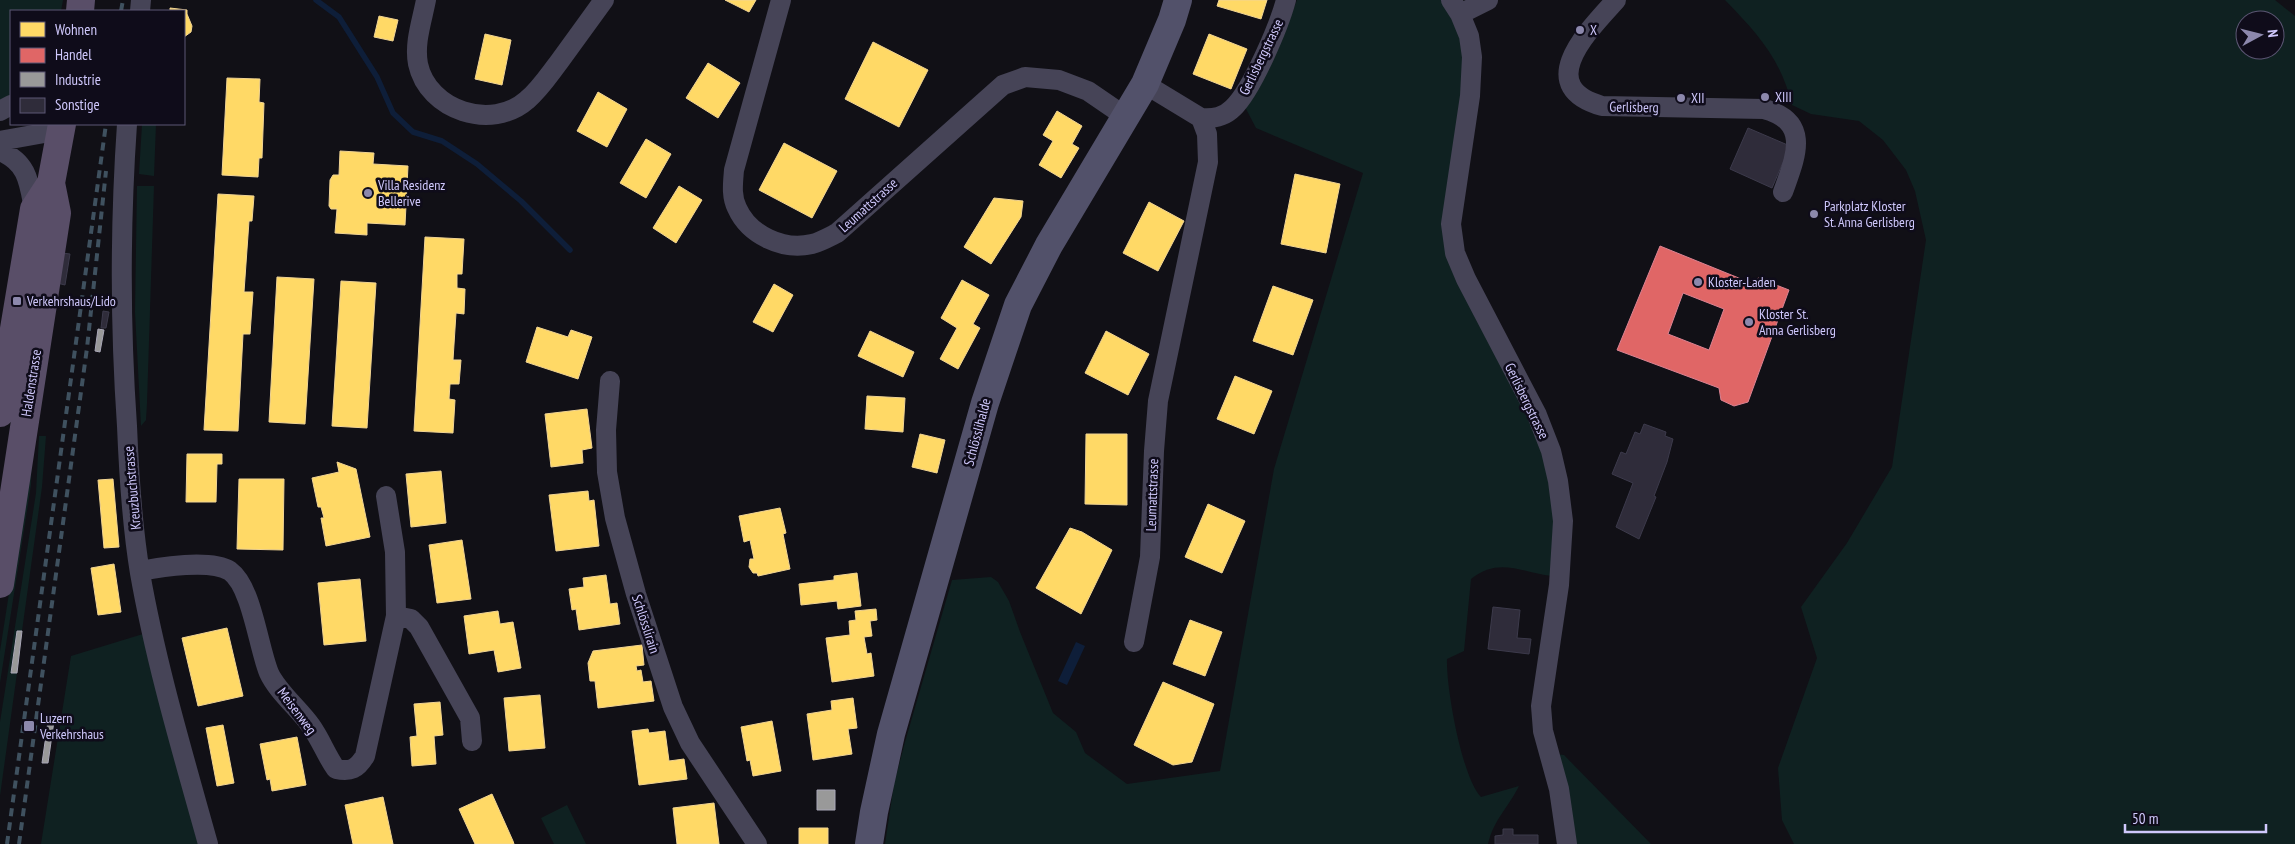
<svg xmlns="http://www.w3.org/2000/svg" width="2295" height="844" viewBox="0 0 2295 844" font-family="'PT Sans Narrow',sans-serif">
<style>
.green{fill:#0f2121;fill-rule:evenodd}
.water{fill:#0e1e39}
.homes{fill:#ffd966;stroke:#f1d493}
.shops{fill:#e06666;stroke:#db8393;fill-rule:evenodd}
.industry{fill:#999;stroke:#a9a7b7}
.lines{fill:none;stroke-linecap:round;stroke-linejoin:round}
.stream{stroke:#0e1e39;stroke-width:5.5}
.building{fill:#2f2c3a;stroke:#3c3a4b}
.street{stroke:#464457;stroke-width:20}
.secondary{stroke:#52516a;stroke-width:28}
.primary{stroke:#594e68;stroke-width:28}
.rail{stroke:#3f515f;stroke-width:4;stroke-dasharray:8 6;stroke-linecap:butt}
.poi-dot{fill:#8c88ac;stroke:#0f0c1a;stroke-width:2}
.labels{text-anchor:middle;stroke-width:5;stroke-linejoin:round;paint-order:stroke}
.poi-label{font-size:14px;fill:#cfc8fc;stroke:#0f0c1a;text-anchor:start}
.street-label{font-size:14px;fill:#cfc8fc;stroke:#0f0c1a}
</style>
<rect width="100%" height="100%" fill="#111016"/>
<path class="green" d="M0,0H63L61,11H11V96L0,101Z
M1297,0H1445L1458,24L1465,67L1444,219L1538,438L1555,501L1552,576C1522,573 1499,556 1471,579L1464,651L1447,659C1446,688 1462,778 1481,797L1519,786C1508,808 1494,819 1488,844H885L894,784L905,742L952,580L991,577L998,582L1009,601L1020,632L1053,713L1076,732L1085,753L1127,784L1220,771L1274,469L1363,173L1256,128L1245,107L1275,56Z
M1725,0H2275L2295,16V844H1794L1782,820L1778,768L1817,658L1801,607L1847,543L1892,467L1926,240L1915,191L1906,170L1883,140L1859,121L1811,114L1792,105C1781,59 1757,33 1725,0ZM2245,20H2275V50H2245Z
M142,124H156L154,176L139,174Z
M137,186H154L147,403L146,420L141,426L135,312Z
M39,436H46L42,487L22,631H17L11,672L17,673L0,796V722L36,493Z
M32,446L31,485L0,683V651Z
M143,634L198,844H41L71,656Z
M1555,754L1564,755L1651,844H1572Z
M567,805L586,844H554L541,818Z"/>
<path class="water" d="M1076,642L1085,646L1067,685L1058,681Z"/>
<path class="homes" d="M725,0H756L749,12Z
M1219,0H1267L1261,19L1217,6Z
M170,8L187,10V14L192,26L191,32L184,37V11H170Z
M379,16L398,20L393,41L374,37Z
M485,34L511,40L502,85L475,79Z
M1209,34L1247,49L1231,89L1193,74Z
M873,42L928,70L899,127L845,99Z
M708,63L740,83L718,118L686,98Z
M227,78L260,79L259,102L264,103L262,158H259L258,177L222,175Z
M598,92L627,109L607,147L577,131Z
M1057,111L1082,126L1072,144L1079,148L1061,178L1039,165L1053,141L1043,135Z
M646,139L671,154L646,198L620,183Z
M784,143L837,171L812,218L759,190Z
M340,151L374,153L373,164L408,166L405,225L367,223V235L335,233L337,209H331L329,206L330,180L333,175H339Z
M1295,174L1340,184L1326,253L1281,244Z
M679,186L702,200L676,243L653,228Z
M218,194L254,196L252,221H249L244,292H253L250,334H243L238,431L204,430Z
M994,198L1023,201L1021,217L991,264L964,247Z
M1149,202L1184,221L1158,271L1123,253Z
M425,237L464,239L462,274H457V288L465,289L464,314L456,313L453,360H461L459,384H450L449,399L455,400L453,433L414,431Z
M277,277L314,279L305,424L269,422Z
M962,280L989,295L973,324L980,328L958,369L940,359L957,328L941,318Z
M341,281L376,283L367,428L332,426Z
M774,284L793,295L773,332L753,322Z
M1273,286L1313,300L1293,355L1253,341Z
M537,327L568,337L571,330L592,337L578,379L526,362Z
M870,331L914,352L903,377L858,356Z
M1106,331L1149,354L1128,395L1085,373Z
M1235,376L1272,391L1254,434L1217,419Z
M867,396L905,398L903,432L865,429Z
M587,409L592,448L582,450L583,463L551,467L545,414Z
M920,434L945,440L937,473L912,467Z
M1086,434H1127V505L1085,504Z
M187,454H222V464H217L216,502H186Z
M337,462L356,469L370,537L326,546L321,518H324L321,507H318L312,478L339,472Z
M441,471L446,523L411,527L406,474Z
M113,479L119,547L104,548L98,480Z
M239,479H284L283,550L237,549Z
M588,491L589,501L594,500L599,546L556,551L549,495Z
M1208,504L1245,521L1222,573L1185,557Z
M780,508L786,533L783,534L790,569L758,576L757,573H753L749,567L750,559H754L750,540L744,542L739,516Z
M1070,528L1082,532L1112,550L1081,614L1036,588Z
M462,540L471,599L437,603L429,545Z
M114,564L121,612L98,615L91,568Z
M857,573L861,606L838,609L837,601L801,605L799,584L834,580V576Z
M606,575L610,604L617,603L620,624L579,630L576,609L572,610L569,589L584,587L583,578Z
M360,579L366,641L324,645L318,583Z
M876,609L877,620L870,621L872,636L864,637L867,654L871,653L874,676L832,682L826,638L850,635L849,621L856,620L855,611Z
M498,611L500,624L513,622L521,668L498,672L494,650L469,654L464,616Z
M1190,620L1222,632L1205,676L1173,664Z
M227,628L243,696L198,706L182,638Z
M642,645L644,665L636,666L637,671L641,670L643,682L651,681L654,701L598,708L595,681H590L588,663L593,651Z
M1163,682L1214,704L1192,762L1173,765L1134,745Z
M540,695L545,748L509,751L504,698Z
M853,698L857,728L848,729L852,754L813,760L807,714L832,710L831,701Z
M440,702L443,735L434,736L436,764L412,766L410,737L417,736L414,704Z
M772,721L781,771L753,776L750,760L747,761L741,727Z
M223,725L234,783L217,786L206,728Z
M648,729L649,733L665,731L669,761L684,759L687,779L639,785L632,731Z
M297,737L306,785L272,791L270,779L267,780L260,744Z
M492,794L513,841L514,844H475L459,809Z
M383,797L393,844H353L345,805Z
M714,803L719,844H677L673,808Z
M799,828H828V844H799Z"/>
<path class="shops" d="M1660,246L1756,285L1758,278L1789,290L1748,402L1734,406L1721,400L1719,388L1617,350ZM1683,293L1724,309L1709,350L1668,334Z"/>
<path class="industry" d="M98,329L104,330L100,352L95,351Z
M17,631H22L17,673H11Z
M48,721H54L48,763H42Z
M817,790H835V810H817Z"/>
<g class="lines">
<path class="stream" d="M316,0L339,17L377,77L393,113L413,132L442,141L477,164L521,201L570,250"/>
</g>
<path class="building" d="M1748,128L1790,146L1772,188L1730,169Z
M62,253L70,254L65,285L57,283Z
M103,311L109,312L106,328H101Z
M1644,424L1666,432L1665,436L1673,439L1667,462L1654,496L1656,497L1639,539L1616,527L1633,483L1612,474L1621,452L1626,454L1635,432L1640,434Z
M1493,607L1520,610L1517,638L1531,639L1529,654L1488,649Z
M1503,829H1513V835H1538V844H1495V836L1503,835Z"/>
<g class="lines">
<path class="street" d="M426,0C422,21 414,43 418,64C428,111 492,131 527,100C540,89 549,75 559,62C574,41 589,21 604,0
M781,0L734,170C733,183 731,196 737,208C749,235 783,251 812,244C820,242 829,237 837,233L1003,85L1025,77L1059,80L1088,91L1126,117
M1451,0L1460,14L1469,36L1472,57L1470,96L1451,224L1455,253L1466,279L1537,415L1551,451L1558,481L1563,521L1559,585L1541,706L1543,731L1559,789L1567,844
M1616,0C1589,30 1532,86 1602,106L1764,109C1812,122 1795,158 1783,192
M140,11L141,0
M1460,14L1488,0
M0,111L11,105
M1201,118C1214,119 1224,117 1233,108C1252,90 1279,26 1286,0
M127,124C120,225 120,325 127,426C129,475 132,525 140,573C156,664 183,754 208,844
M0,141L61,130
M0,151C28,163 29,182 34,209
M610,381L606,430L607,472L615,518L636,594L673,707L690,743L757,844
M386,496L395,552L396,616
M140,571C161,567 211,559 230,571C252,587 258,646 269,673C277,691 300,710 311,726C321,740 326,755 336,769C351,772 357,769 365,756L396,616L411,619L419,627L470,718L472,741
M1134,642L1150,557L1154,451L1158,401L1208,162L1207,134L1201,118L1145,84"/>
<path class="secondary" d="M869,844L874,812L891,734L985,403L1018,305L1049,245L1145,84L1172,20L1178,0"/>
<path class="primary" d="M80,11L81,0
M0,413L34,209L51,183L62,124
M0,584L57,213L51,183"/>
<path class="rail" d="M121,11L123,0
M7,844L106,124
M19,844L87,348L106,171"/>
</g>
<g class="poi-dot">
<circle cx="1580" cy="30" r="5"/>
<circle cx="1765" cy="97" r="5"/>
<circle cx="1681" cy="98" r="5"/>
<circle cx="368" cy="193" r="5"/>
<circle cx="1814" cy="214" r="5"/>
<circle cx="1698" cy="282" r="5"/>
<rect x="12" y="296" width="10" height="10" rx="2.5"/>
<circle cx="1749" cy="322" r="5"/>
<rect x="23" y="720" width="12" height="12" rx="2.5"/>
</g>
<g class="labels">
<g class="poi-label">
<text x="1590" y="35">X</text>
<text x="1775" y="102">XIII</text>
<text x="1691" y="103">XII</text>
<text x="378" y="190">Villa Residenz<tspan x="378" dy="16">Bellerive</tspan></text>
<text x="1824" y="211">Parkplatz Kloster<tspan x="1824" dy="16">St. Anna Gerlisberg</tspan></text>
<text x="1708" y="287">Kloster-Laden</text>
<text x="27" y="306">Verkehrshaus/Lido</text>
<text x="1759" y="319">Kloster St.<tspan x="1759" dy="16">Anna Gerlisberg</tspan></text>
<text x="40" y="723">Luzern<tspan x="40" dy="16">Verkehrshaus</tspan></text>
</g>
<g class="street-label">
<text transform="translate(1261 57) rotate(-64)" y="5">Gerlisbergstrasse</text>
<text transform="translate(1634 107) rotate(1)" y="5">Gerlisberg</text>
<text transform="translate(868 205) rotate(-42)" y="5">Leumattstrasse</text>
<text transform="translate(31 383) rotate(-81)" y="5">Haldenstrasse</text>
<text transform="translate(1527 401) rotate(64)" y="5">Gerlisbergstrasse</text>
<text transform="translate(977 432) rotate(-75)" y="5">Schlösslihalde</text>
<text transform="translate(132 488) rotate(-95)" y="5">Kreuzbuchstrasse</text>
<text transform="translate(1152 495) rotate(-88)" y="5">Leumattstrasse</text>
<text transform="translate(646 624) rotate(72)" y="5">Schlösslirain</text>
<text transform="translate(297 711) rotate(53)" y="5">Meisenweg</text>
</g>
</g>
<rect x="10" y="10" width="175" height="115" fill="#0f0c1a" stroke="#5c5774"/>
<rect x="20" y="22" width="25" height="15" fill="#ffd966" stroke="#5c5774"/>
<text x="55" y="35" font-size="15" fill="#cfc8fc">Wohnen</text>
<rect x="20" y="48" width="25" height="15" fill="#e06666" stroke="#5c5774"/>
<text x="55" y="60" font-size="15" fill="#cfc8fc">Handel</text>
<rect x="20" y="72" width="25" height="15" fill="#999999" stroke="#5c5774"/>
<text x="55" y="85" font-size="15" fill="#cfc8fc">Industrie</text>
<rect x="20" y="98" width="25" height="15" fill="#2f2c3a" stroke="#5c5774"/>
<text x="55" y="110" font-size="15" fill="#cfc8fc">Sonstige</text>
<g transform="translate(2260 35) rotate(83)"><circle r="24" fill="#0f0c1a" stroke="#5c5774"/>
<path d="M0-4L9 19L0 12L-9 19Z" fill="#8c88ac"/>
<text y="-8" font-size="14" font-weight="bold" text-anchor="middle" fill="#cfc8fc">N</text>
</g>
<path d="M2125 824v8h141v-8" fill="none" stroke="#cfc8fc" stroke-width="2.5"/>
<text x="2132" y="824" font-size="15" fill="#cfc8fc" stroke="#0f0c1a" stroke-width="4" paint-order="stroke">50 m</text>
</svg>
